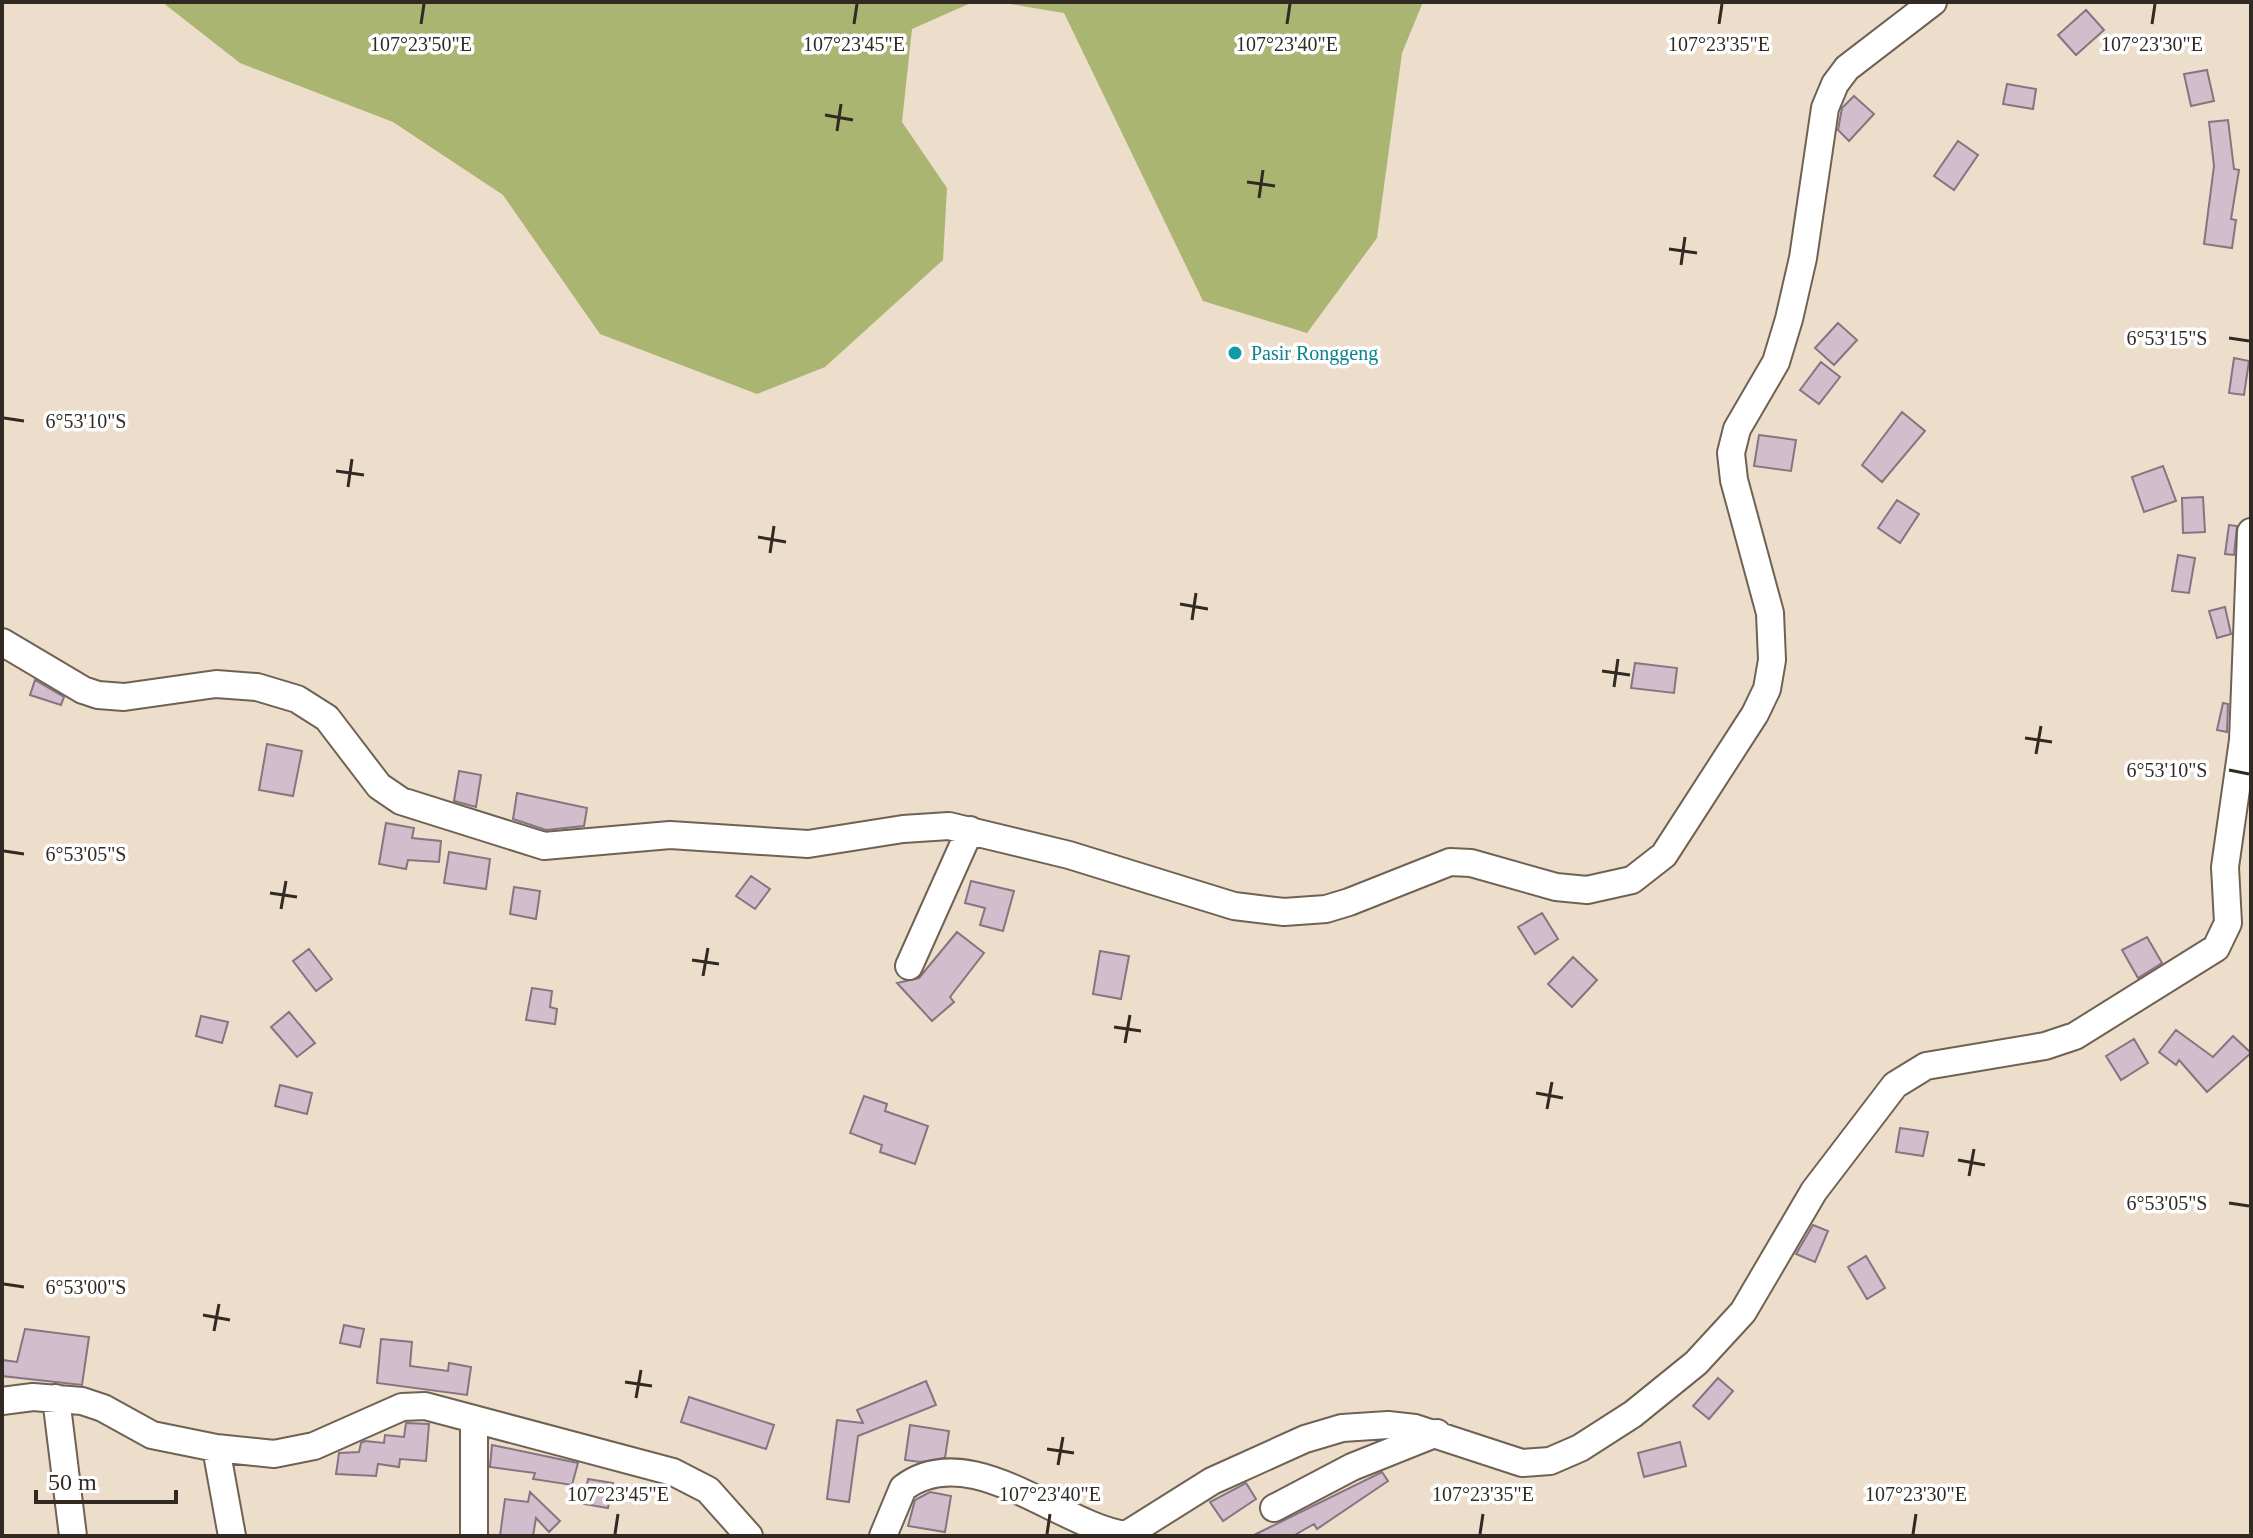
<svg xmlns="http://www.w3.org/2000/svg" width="2253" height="1538" viewBox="0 0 2253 1538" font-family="'Times New Roman',serif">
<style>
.forest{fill:#aab572}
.building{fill:#d1bdcc;stroke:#867481;stroke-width:2}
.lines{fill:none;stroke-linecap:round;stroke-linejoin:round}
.minor-casing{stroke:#6f6252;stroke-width:30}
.minor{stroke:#fff;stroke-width:26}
.ticks{fill:none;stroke:#302a23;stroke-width:3}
.culture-dot{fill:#0f9aa8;stroke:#fff;stroke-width:3}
.labels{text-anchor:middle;stroke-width:7;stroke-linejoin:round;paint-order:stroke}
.culture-label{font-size:20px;fill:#0d838f;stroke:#fff;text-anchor:start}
.ticks-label{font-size:20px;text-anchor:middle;fill:#302a23;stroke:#fff;stroke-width:7;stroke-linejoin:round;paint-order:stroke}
</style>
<rect width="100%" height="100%" fill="#ecdecb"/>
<path class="forest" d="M162,2H973L912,29L902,122L947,188L943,260L825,367L757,394L600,334L503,195L393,122L240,63Z
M998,2H1423L1402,53L1377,238L1307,333L1203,301L1064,13Z"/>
<path class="building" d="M2086,10L2104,30L2076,55L2058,35Z
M2207,70L2214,101L2191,106L2184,74Z
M2007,84L2036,89L2033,109L2003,104Z
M1854,96L1874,114L1849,141L1838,130L1842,108Z
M2228,120L2234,169L2239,170L2231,219L2236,220L2232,248L2204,244L2214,166L2209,122Z
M1958,141L1978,155L1954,190L1934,176Z
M1838,323L1857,340L1834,365L1815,348Z
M2234,358L2249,361L2244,395L2229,393Z
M1821,362L1840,377L1819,404L1800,390Z
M1902,412L1925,431L1882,482L1862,465Z
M1759,435L1796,440L1791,471L1754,466Z
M2163,466L2176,501L2144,512L2132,477Z
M2203,497L2205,532L2183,533L2182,498Z
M1897,500L1919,514L1900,543L1878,528Z
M2229,525L2237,526L2234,555L2225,554Z
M2178,555L2195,558L2189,593L2172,591Z
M2225,607L2231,634L2217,638L2209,611Z
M1635,663L1677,668L1674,693L1631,688Z
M35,680L64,697L61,705L30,695Z
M2223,703L2228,704L2227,732L2217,730Z
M267,744L302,751L293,796L259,790Z
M459,771L481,775L476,807L454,801Z
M517,793L587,808L584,826L546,830L513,819Z
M386,823L414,828L412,838L441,841L439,862L408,860L406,869L379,864Z
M449,852L490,859L486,889L444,883Z
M751,876L770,889L755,909L736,896Z
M971,881L1014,891L1003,931L980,925L985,908L965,903Z
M514,887L540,891L536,919L510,914Z
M1542,913L1558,939L1535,954L1518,927Z
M957,932L984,953L950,997L954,1002L932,1021L897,983L919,978Z
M2147,937L2162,963L2138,978L2122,950Z
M309,949L332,979L316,991L293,961Z
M1100,951L1129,956L1121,999L1093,994Z
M1573,957L1597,980L1572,1007L1548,984Z
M532,988L552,991L550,1007L557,1009L555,1024L526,1020Z
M289,1012L315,1043L297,1057L271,1027Z
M201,1016L228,1022L222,1043L196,1036Z
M2176,1030L2213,1057L2233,1036L2251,1053L2207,1092L2179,1060L2176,1065L2159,1052Z
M2134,1039L2148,1063L2121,1080L2106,1056Z
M280,1085L312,1093L307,1114L275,1106Z
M864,1096L887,1104L885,1111L928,1126L915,1164L880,1152L882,1145L850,1133Z
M1900,1128L1928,1132L1923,1156L1896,1152Z
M1813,1225L1828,1231L1815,1262L1796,1254Z
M1866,1256L1885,1288L1867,1299L1848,1267Z
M344,1325L364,1329L360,1347L340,1343Z
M25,1329L89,1337L82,1385L2,1376V1360L17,1362Z
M381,1339L412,1342L410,1366L448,1371L449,1363L471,1367L467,1395L377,1383Z
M1718,1378L1733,1391L1709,1419L1693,1406Z
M926,1381L936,1405L858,1436L849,1502L827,1499L837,1420L863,1423L857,1410Z
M689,1397L774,1425L766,1449L681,1422Z
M406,1423L429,1424L426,1461L400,1459L399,1467L378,1464L376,1476L336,1474L339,1453L359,1452L361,1443L365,1441L384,1443L385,1435L404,1437Z
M910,1425L949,1431L945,1458L920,1462L905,1460Z
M1680,1442L1686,1466L1644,1477L1638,1453Z
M492,1445L578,1463L572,1485L533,1479L535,1473L490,1467Z
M1382,1472L1388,1481L1317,1529L1314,1524L1293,1536H1252Z
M588,1479L613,1483L608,1508L584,1504Z
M1246,1483L1256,1499L1223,1521L1210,1502Z
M530,1492L560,1521L549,1532L536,1518L533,1536H500L505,1499L528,1502Z
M930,1492L951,1496L945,1532L908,1526L915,1500Z"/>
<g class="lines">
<defs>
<path id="minor" d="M2,642L83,690L98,695L124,697L216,684L257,687L297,699L327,718L379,786L401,801L544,846L670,835L808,844L903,829L949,826L1069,855L1234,906L1284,912L1326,909L1349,902L1450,862L1471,863L1556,887L1587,890L1632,880L1664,855L1755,714L1767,689L1772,660L1770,613L1734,480L1731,453L1737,429L1776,362L1789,319L1803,258L1825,108L1835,84L1847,68L1933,2
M909,966L970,830
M56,1398L73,1536
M2,1401L33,1397L82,1401L103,1408L152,1435L216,1448L274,1454L314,1446L402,1407L425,1406L673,1472L708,1490L749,1536
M474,1419V1536
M216,1448L232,1536
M1274,1508L1352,1467L1437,1433
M883,1536L903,1488C970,1437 1060,1526 1126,1535L1212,1481L1305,1439L1342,1428L1388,1425L1415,1428L1522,1463L1550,1461L1580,1448L1633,1414L1696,1363L1743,1312L1814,1191L1895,1085L1926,1066L2045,1046L2075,1036L2216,948L2228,923L2225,867L2243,740L2251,532"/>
</defs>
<use href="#minor" class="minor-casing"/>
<use href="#minor" class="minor"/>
</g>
<path class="ticks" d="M421,24L424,4M854,24L857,4M1287,24L1290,4M1719,24L1722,4M2152,24L2155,4M825,115L853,120M837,131L841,104M1247,182L1275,186M1259,198L1263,170M1669,249L1697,253M1681,265L1685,237M2229,338L2249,341M4,418L24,421M336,471L364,475M348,487L352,459M758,537L786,542M770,553L774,526M1180,604L1208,609M1192,620L1196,593M1602,671L1630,675M1614,687L1618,659M2025,738L2052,742M2036,754L2041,726M2229,770L2249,774M4,851L24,854M270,893L297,897M281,909L286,881M692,960L719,964M703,976L708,948M1114,1027L1141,1031M1125,1043L1130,1015M1536,1093L1563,1098M1547,1109L1552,1082M1958,1160L1985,1165M1969,1176L1974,1149M2229,1203L2249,1206M4,1284L24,1287M203,1315L230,1320M214,1331L219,1304M625,1382L652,1386M636,1398L641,1370M1047,1449L1074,1453M1058,1465L1063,1437M615,1534L618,1514M1047,1534L1050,1514M1480,1534L1483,1514M1913,1534L1916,1514"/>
<circle class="culture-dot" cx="1235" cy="353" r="8"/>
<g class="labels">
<g class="culture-label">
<text x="1251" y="360">Pasir Ronggeng</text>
</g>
</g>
<g class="ticks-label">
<text x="421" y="51">107°23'50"E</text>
<text x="854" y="51">107°23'45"E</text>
<text x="1287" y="51">107°23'40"E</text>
<text x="1719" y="51">107°23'35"E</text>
<text x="2152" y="51">107°23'30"E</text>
<text x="2167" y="345">6°53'15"S</text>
<text x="86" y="428">6°53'10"S</text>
<text x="2167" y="777">6°53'10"S</text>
<text x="86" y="861">6°53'05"S</text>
<text x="2167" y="1210">6°53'05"S</text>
<text x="86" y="1294">6°53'00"S</text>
<text x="618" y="1501">107°23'45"E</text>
<text x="1050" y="1501">107°23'40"E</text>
<text x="1483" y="1501">107°23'35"E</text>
<text x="1916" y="1501">107°23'30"E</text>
</g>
<rect width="2253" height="1538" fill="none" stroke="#302a23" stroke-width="8"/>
<path d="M36 1490v12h140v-12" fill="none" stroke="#302a23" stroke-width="4"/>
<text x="48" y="1490" font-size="24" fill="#302a23" stroke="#ffffff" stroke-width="6" paint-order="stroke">50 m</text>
</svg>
